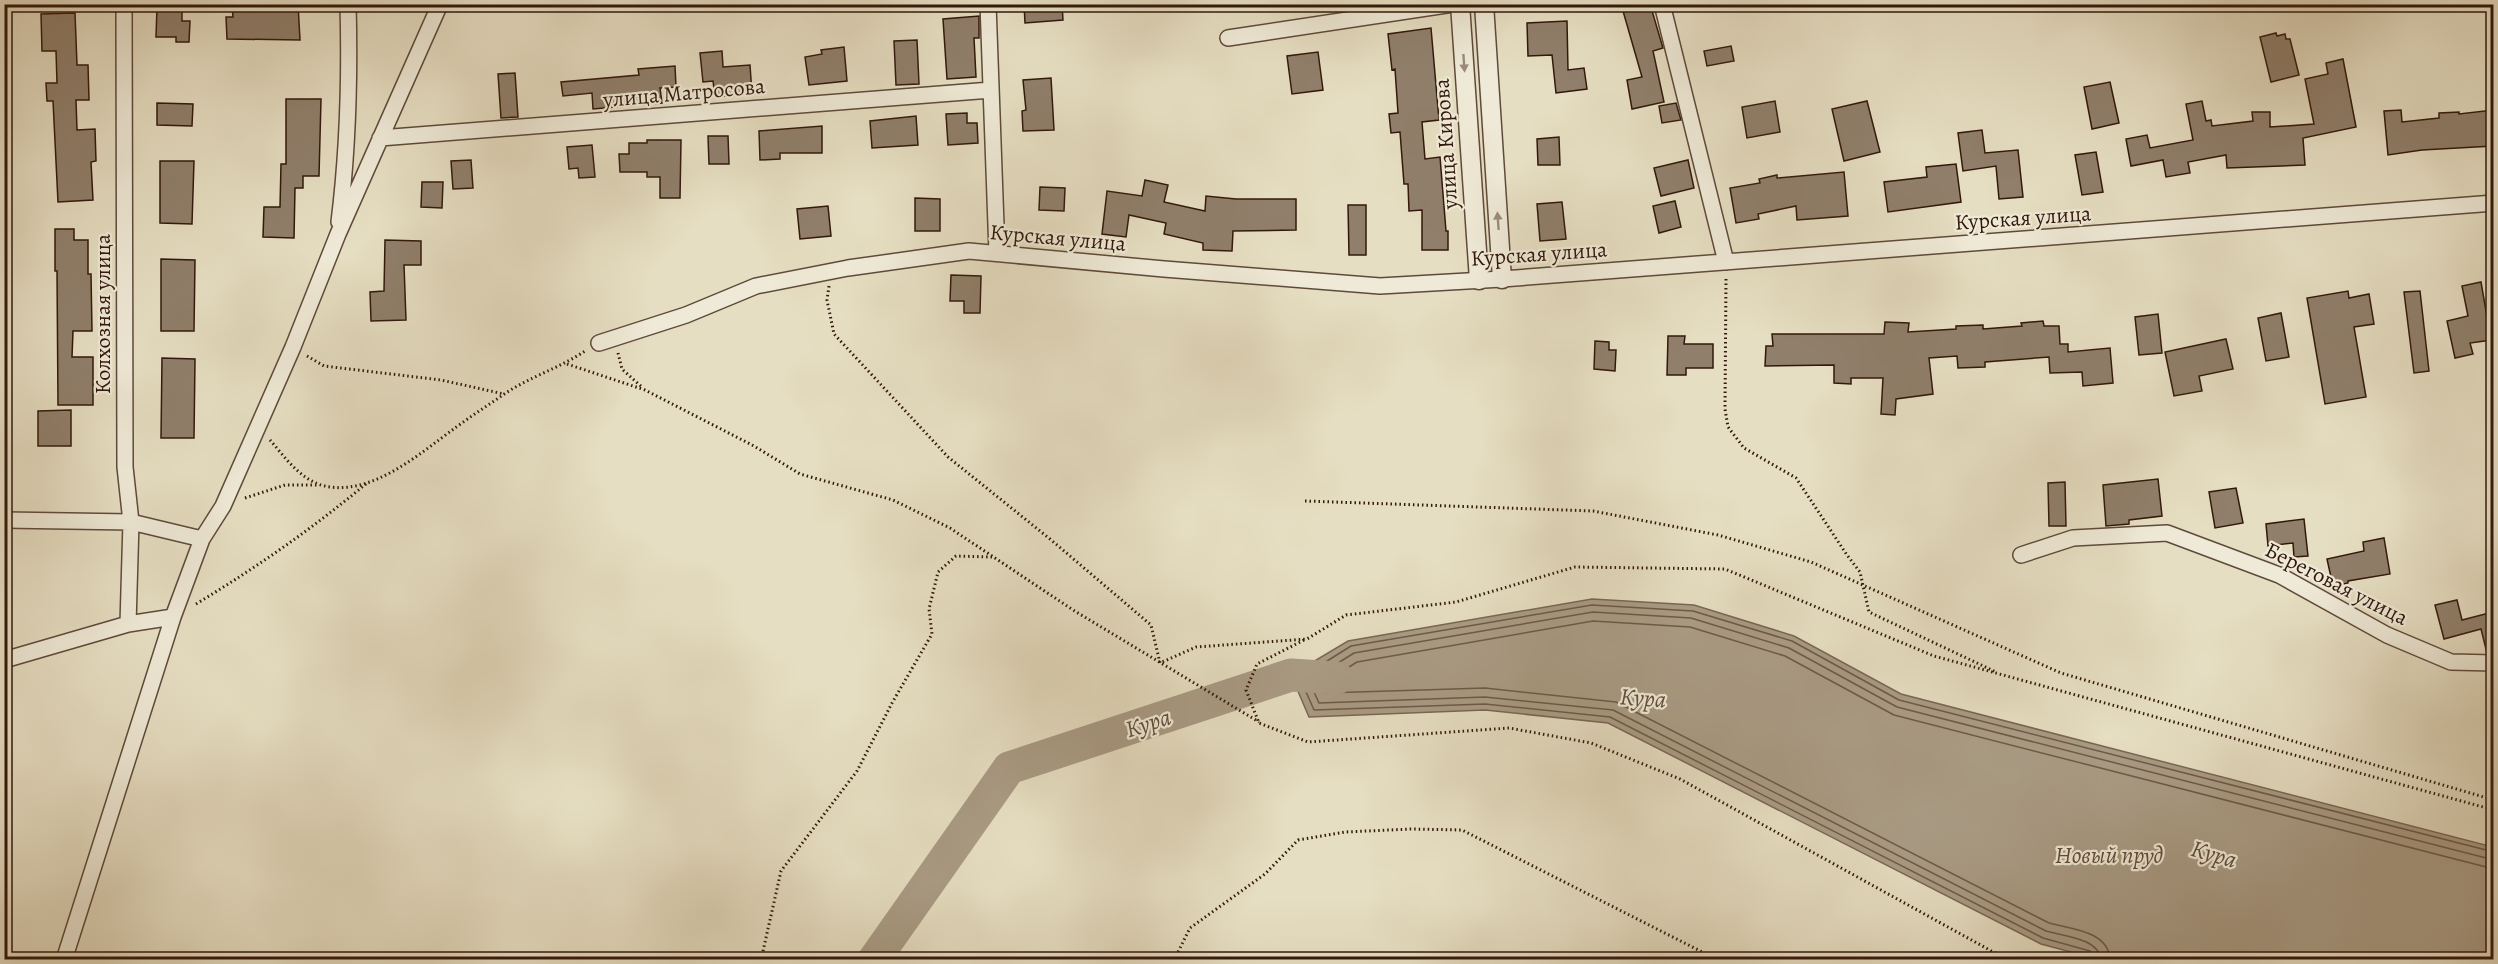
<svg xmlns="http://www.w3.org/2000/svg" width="2498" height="964" viewBox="0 0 2498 964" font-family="Alegreya,serif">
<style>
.water{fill:#a99b84;stroke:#796754;stroke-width:1.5}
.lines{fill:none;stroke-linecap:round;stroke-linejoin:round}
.shore{stroke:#6e5a48;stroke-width:1.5}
.river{stroke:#a99b84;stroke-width:33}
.building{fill:#907f6b;stroke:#32180c;stroke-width:1.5}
.minor-casing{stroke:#5f4a3a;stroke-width:18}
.tertiary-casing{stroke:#5f4a3a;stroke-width:21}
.path{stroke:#32180c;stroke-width:3;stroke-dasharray:1.5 3;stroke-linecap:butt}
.minor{stroke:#efead7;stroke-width:15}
.tertiary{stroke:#efead7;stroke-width:18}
.oneway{fill:#9a8c7c}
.labels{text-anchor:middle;stroke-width:4.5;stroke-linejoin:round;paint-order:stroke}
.street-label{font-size:22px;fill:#32180c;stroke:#efead7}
.water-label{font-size:24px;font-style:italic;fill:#624c3c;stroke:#efead7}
</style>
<rect width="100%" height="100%" fill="#e6dec2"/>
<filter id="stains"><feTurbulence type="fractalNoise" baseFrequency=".00333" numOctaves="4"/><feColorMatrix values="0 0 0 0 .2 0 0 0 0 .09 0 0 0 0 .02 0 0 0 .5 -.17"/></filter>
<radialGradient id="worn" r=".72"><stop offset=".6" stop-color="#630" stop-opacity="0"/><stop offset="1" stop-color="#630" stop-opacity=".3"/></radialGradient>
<path class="water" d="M1592,599L1694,605L1794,636L1901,694L2493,847V959H2097L2041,944L1608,723L1485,710L1309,717L1291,675L1348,641Z"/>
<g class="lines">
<path class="shore" d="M2093,960L2090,951L2043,938L1610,717L1485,704L1314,710L1300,678L1351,646L1592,605L1693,611L1792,641L1899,700L2494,852
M2101,960C2099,938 2063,936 2046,931L1613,710L1485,697L1319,703L1309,681L1354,653L1593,612L1691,618L1789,648L1897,707L2494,860
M2110,960C2109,931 2071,929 2049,923L1616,702L1485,688L1325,693L1320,685L1357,662L1593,621L1690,627L1785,656L1894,715L2494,869"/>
<path class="river" d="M874,960L1009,768L1291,675L1337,678"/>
</g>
<path class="building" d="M298,4L300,40L227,39L226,17H233L232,6Z
M1024,4H1062L1063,20L1025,23Z
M1621,4H1650L1663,48L1653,51L1664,102L1632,109L1627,80L1642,77Z
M157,7L182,8V21H190L189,42H176V37H156Z
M75,13L77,65H88L89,100H76L77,130L95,129L96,161L91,162L93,200L58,202L53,101H47L46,83H57L56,51H42L41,14Z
M979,16V38H974L976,77L947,79L943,19Z
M1567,21L1568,70L1584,68L1587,89L1556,93L1552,55L1528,56L1527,23Z
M1431,28L1439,120L1422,122L1425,159L1440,157L1446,231H1448V250H1422V210L1409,211L1408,184H1404L1400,132L1391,133L1389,114L1398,113L1395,69L1392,70L1388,34Z
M2276,33L2277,36L2285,34L2286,39H2290L2299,75L2271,82L2260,37Z
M917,40L919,84L896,85L894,41Z
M1731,46L1734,61L1707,66L1704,51Z
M844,47L847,81L809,85L805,57L822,54L821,50Z
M722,51L723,67L750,65L752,94L715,97L713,81L703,82L700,53Z
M1318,52L1323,90L1292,94L1287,56Z
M2343,59L2356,127L2303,138L2305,165L2227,168L2226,155L2188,162L2190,173L2166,177L2163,160L2131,166L2126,139L2147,135L2150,148L2193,140L2186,104L2202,101L2206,121L2211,120L2212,126L2253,121L2252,112H2270V127L2314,124L2305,79L2328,74L2326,63Z
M675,66L676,87L660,88L662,103L593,109L592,93L563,96L561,82L639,75L638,69Z
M515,73L518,117L501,118L498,74Z
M1051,78L1054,130L1023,131L1022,111L1026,110L1023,80Z
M2110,82L2119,123L2092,129L2084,87Z
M286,99H321L319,176H303V188H295L294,238L263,237L264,207H280L281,164H286Z
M1775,101L1780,132L1747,138L1742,107Z
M1867,101L1880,152L1844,161L1832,109Z
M157,103L193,104L192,126L157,125Z
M1676,103L1681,120L1662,123L1659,106Z
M2401,110L2402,122L2439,118V113L2459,112V114L2493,110V146L2422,150L2388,155L2384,111Z
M967,113V123H977L978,143L948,145L946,114Z
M916,116L918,145L872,148L870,121Z
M822,126V153H780V159L760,160L759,131Z
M1982,130L1985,153L2018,150L2023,197L1999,199L1996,166L1963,171L1958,133Z
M708,136H728L729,164H709Z
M1559,137L1560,165H1538L1537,139Z
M647,140H681L680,198H660V177H647V172H620L619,154H629V143H647Z
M592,145L595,177L579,178L578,168L569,169L567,147Z
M2096,152L2103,192L2082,195L2075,155Z
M471,160L473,188L453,189L451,161Z
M1688,160L1694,188L1661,196L1654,168Z
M160,161H194L192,224L160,223Z
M1956,164L1961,202L1888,212L1884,182L1927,177L1926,167Z
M1844,172L1848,216L1797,220L1796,206L1758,214L1759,219L1736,223L1730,188L1760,183L1759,179L1777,175V178Z
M1145,180L1168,185L1164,202L1205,211L1206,196L1236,199H1296V230L1233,231L1232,251L1203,250V243L1164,234L1166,223L1129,215L1126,237L1102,234L1107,191L1142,196Z
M422,182H443L442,208L421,207Z
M1040,187L1065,188L1064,211L1039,210Z
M915,198L940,199V231H915Z
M1675,201L1681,227L1659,233L1653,206Z
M1562,202L1566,239L1540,241L1537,204Z
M1348,205H1366V255H1349Z
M828,206L831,236L800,239L797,209Z
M55,229H74V240H88V274H91L92,331H73L72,357H93V405H58L57,271H55Z
M385,240L421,241V265H404L406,320L371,321L370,292L384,291Z
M161,259L195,260L194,331H161Z
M951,275L981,276L980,313H964V301H950Z
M2481,282L2491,340L2470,343L2473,354L2455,358L2447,321L2468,316L2462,286Z
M2348,291L2349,298L2369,294L2374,324L2354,327L2366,397L2325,404L2307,298Z
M2420,291L2429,371L2414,373L2404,292Z
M2281,313L2289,357L2266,361L2258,318Z
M2158,314L2162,353L2139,355L2135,317Z
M2043,321L2044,326H2059L2060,344H2068V352L2110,348L2113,383L2083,386L2082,372L2050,373L2049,357L1985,362V367L1958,368L1957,356L1929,358L1933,394L1896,399L1895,415L1881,414L1883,378H1851V384L1834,383V365L1765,366L1766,346H1773L1772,334H1884L1885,322L1909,323L1908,332L1956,329V326L1983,325V329L2022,326L2021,323Z
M1668,336H1685L1684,344H1713V368H1686V375H1667Z
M2226,339L2233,369L2199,376L2202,391L2174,396L2165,352Z
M1595,341L1609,342V350H1616L1615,371L1594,369Z
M162,358L195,359L194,438H161Z
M71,410V446H38V411Z
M2158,479L2162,516L2129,520V524L2106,526L2103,485Z
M2065,482L2066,526H2049L2048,483Z
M2236,488L2243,523L2215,528L2209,492Z
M2304,519L2308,556L2294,557L2293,543L2268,546L2266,524Z
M2384,538L2390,574L2348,581V583L2333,586L2327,559L2364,551L2363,542Z
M2457,600L2462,620L2493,612V653H2487L2481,629L2444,639L2435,605Z"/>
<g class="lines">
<defs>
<path id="minor" d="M124,4L125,467L131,522L128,624
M988,4L997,253
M1662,4L1726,262
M1228,38L1453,4
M380,138L991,90
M339,222C348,150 350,77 348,4
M599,343L686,315L756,286L848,268L969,251L1164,269L1380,286L1502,279L2494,203
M4,520L131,522L202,539
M2021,555L2073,538L2167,533L2279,575L2387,635L2451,662L2494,663
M4,660L128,624L173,617
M64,960L173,617L202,539L223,506L293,347L338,234L440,4"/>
<path id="tertiary" d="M1460,4L1479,280
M1484,4L1502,279"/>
</defs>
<use href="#minor" class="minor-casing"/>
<use href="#tertiary" class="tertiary-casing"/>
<path class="path" d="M1726,279L1725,409L1728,427L1744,448L1796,478L1847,555L1860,572L1869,612L1996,672
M829,286L827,300L834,334L948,457L1050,539L1151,625L1160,663L1196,647L1307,639L1346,615L1456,602L1575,567L1725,569L1934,656L2494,810
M618,353L622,369L643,388
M307,356L324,366L441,380L504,394
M567,364L645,390L754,446L800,474L893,500L950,528L1073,610L1259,722
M270,440C284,456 299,478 321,485C369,499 419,454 455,428C470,417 485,407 500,397C526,378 558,369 585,351
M245,498L285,485H318
M1305,501L1593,511L1718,535L1811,562L2061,673L2494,800
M196,604C257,567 312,529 367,483
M1304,640L1257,664L1246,690L1259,723L1308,742L1509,728L1591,743L1680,779L1995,953L2013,960
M761,960L781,871L857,771L892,703L932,634L929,609L938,572L956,556L992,557
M1174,960L1190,928L1265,874L1298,840L1345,832L1411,829L1462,830L1718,960"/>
<use href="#minor" class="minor"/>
<use href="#tertiary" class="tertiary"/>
</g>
<defs><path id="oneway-solid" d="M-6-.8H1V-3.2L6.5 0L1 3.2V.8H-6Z" transform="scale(1.5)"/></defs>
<g class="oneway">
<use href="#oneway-solid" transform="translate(1464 63) rotate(86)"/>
<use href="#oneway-solid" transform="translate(1498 221) rotate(-94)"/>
</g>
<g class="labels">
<g class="street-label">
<text transform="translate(684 92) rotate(-5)" y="8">улица Матросова</text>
<text transform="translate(1445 144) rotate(-94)" y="8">улица Кирова</text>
<text transform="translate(2023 217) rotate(-4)" y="8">Курская улица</text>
<text transform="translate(1058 237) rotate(5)" y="8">Курская улица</text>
<text transform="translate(1539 253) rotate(-4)" y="8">Курская улица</text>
<text transform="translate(102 314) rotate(-90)" y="8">Колхозная улица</text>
<text transform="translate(2337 583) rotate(27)" y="8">Береговая улица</text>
</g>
<g class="water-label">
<text transform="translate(1643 698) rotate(4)" y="8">Кура</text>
<text transform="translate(1148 723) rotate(-18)" y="8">Кура</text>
<text transform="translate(2214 854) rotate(16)" y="8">Кура</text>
<text x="2109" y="863">Новый пруд</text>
</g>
</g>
<rect width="2498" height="964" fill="none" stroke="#e6dec2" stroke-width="24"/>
<rect x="6" y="6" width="2486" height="952" fill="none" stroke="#32180c" stroke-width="3"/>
<rect x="12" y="12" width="2474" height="940" fill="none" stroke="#32180c" stroke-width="1.5"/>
<rect width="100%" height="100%" filter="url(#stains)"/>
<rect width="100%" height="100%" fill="url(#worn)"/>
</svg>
